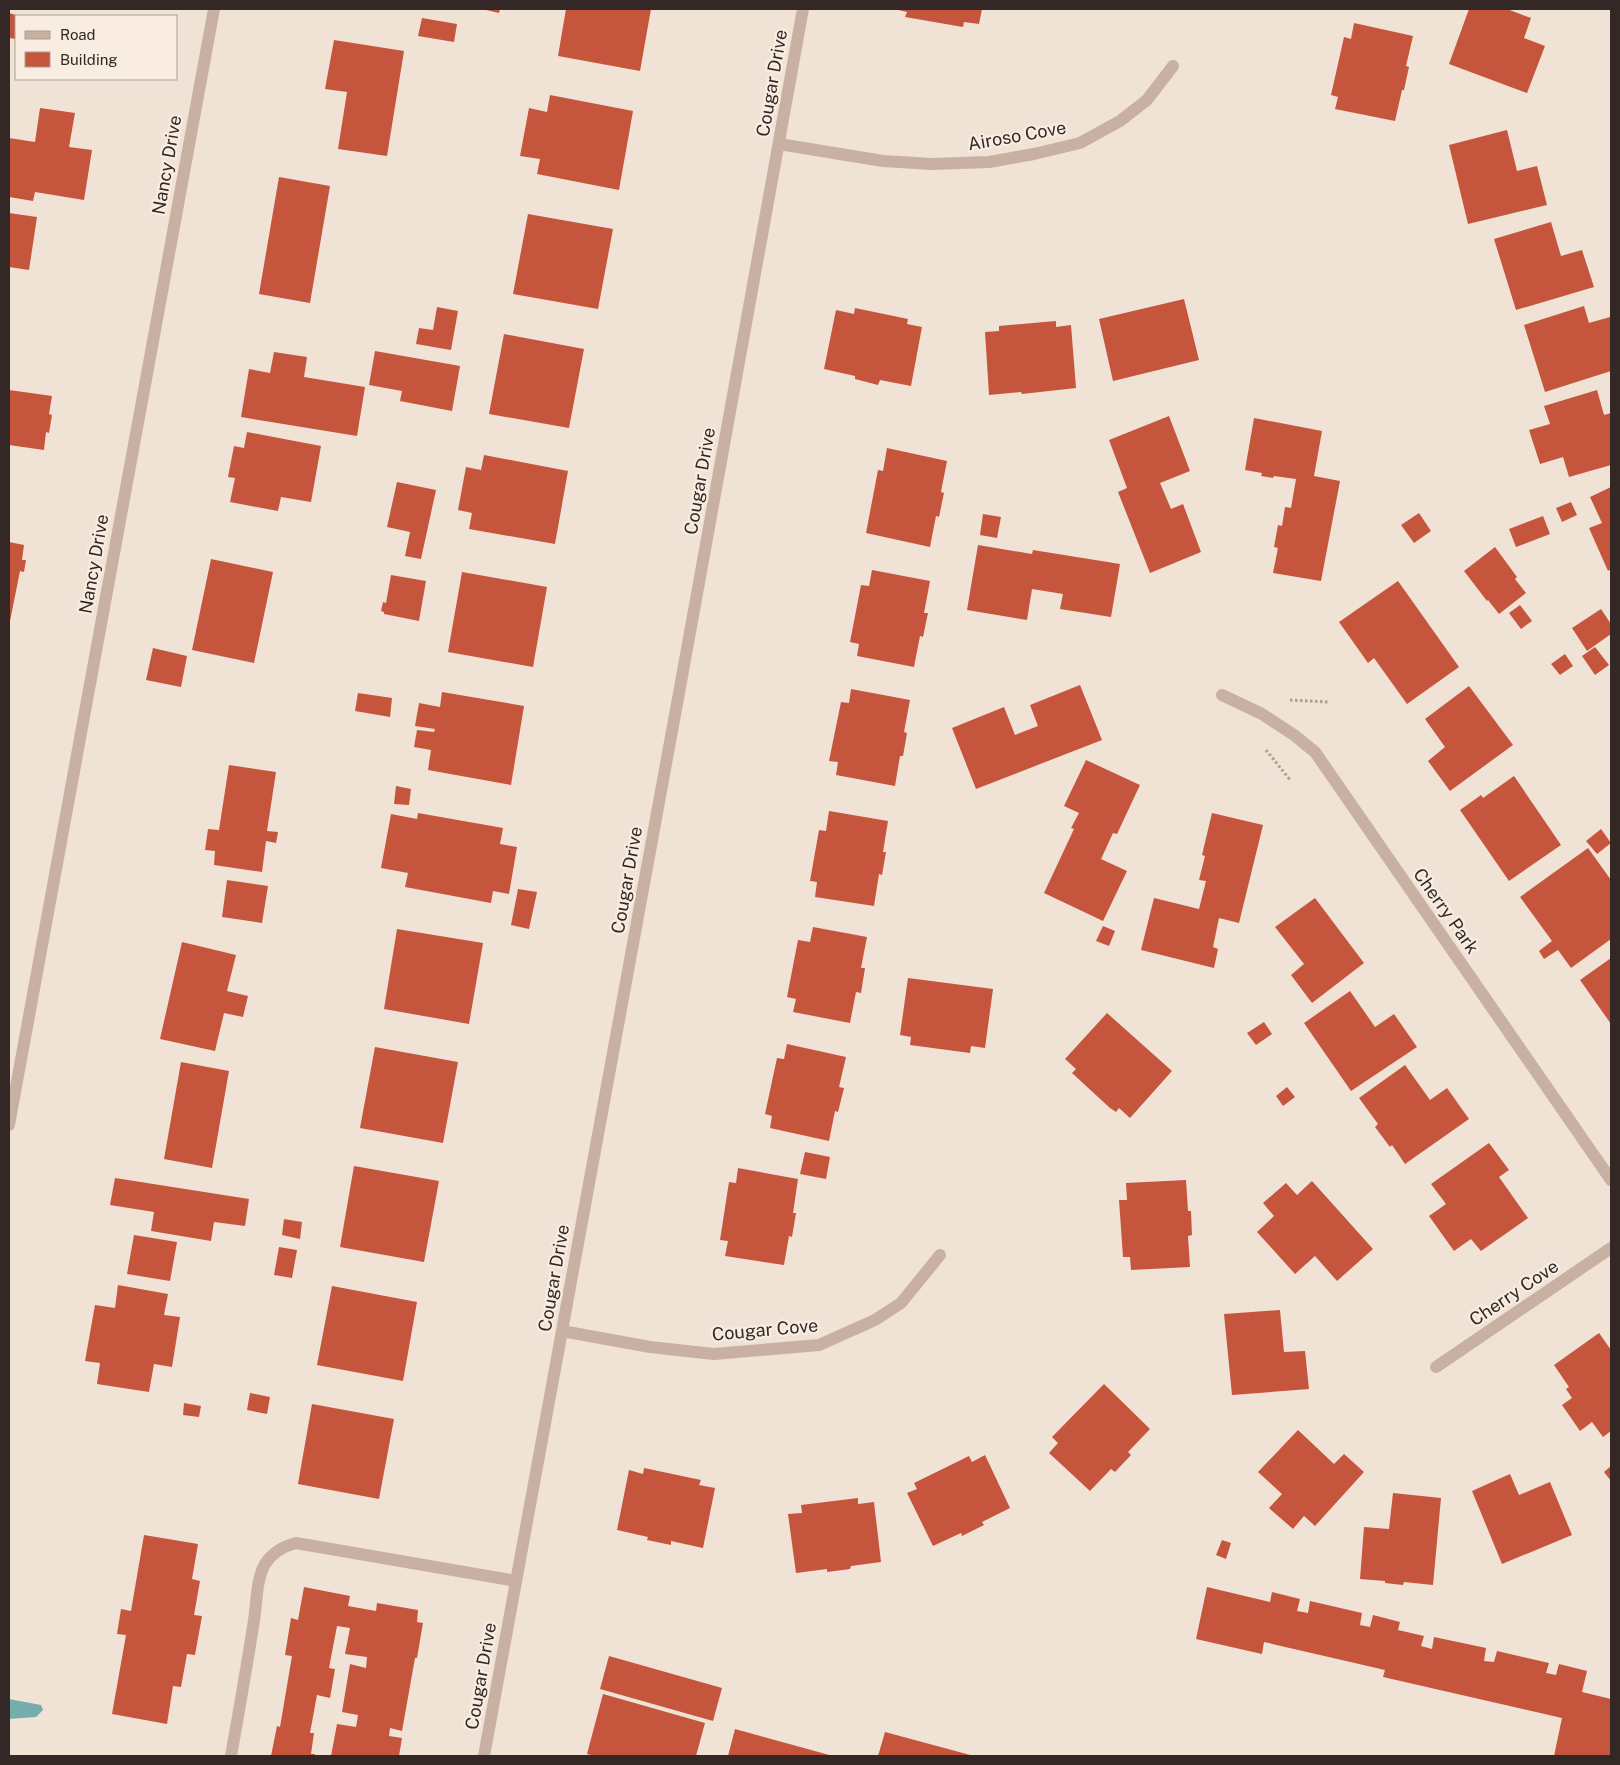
<svg xmlns="http://www.w3.org/2000/svg" width="1620" height="1765" viewBox="0 0 1620 1765" font-family="'Public Sans',sans-serif">
<style>
.water{fill:#75adac}
.building{fill:#c6553e}
.lines{fill:none;stroke-linecap:round;stroke-linejoin:round}
.path{stroke:#b49b8d;stroke-width:3;stroke-dasharray:2.5 2.5;stroke-linecap:butt}
.minor{stroke:#c8b1a3;stroke-width:12}
.labels{text-anchor:middle;stroke-width:4.5;stroke-linejoin:round;paint-order:stroke}
.street-label{font-size:18px;fill:#332825;stroke:#f9ede2}
</style>
<rect width="100%" height="100%" fill="#f1e2d6"/>
<path class="water" d="M9,1699L41,1705L43,1710L36,1717L9,1719Z"/>
<path class="building" d="M482,9H500L499,13Z
M566,9H651L640,71L558,56Z
M894,9H982L979,24L964,22L963,27L905,17L907,12Z
M1469,9H1507L1531,18L1524,38L1545,46L1527,93L1449,64Z
M9,13L16,15V39L9,38Z
M422,18L457,24L454,42L418,36Z
M1354,23L1413,36L1406,66L1409,67L1404,90H1402L1395,121L1335,109L1338,97L1331,95L1344,37L1351,39Z
M334,40L404,51L387,156L338,149L347,92L325,89Z
M550,95L633,111L619,190L537,174L540,159L520,156L529,108L547,112Z
M40,108L75,113L69,147L92,150L84,200L35,192L33,201L9,197V138L35,142Z
M1507,130L1517,171L1537,166L1547,205L1468,224L1449,145Z
M279,177L330,186L310,303L259,294Z
M9,213L37,217L29,270L9,267Z
M528,214L613,229L598,309L513,294Z
M1551,222L1561,256L1582,250L1594,287L1516,310L1494,239Z
M1184,299L1199,360L1113,381L1099,319Z
M1584,306L1589,323L1610,317L1611,371L1545,392L1524,325Z
M437,307L458,311L451,350L416,344L419,328L433,330Z
M855,308L908,319L907,324L922,327L911,386L880,380L878,385L855,379V376L824,369L836,310L854,314Z
M1056,321V327L1071,325L1076,388L1022,394L1021,392L989,395L985,332L999,331V326Z
M504,334L584,349L569,428L489,414Z
M375,351L460,366L452,411L400,401L402,391L369,385Z
M274,352L307,357L304,377L365,387L357,436L241,417L249,369L270,373Z
M9,390L52,396L49,414L52,415L49,433L46,432L44,450L9,445Z
M1597,390L1604,415L1611,413V465L1569,477L1563,457L1540,464L1529,430L1550,424L1544,406Z
M1169,416L1190,471L1160,483L1171,509L1183,504L1201,552L1150,573L1118,492L1127,488L1109,440Z
M1254,418L1322,431L1314,476L1340,481L1321,581L1273,573L1278,548L1274,547L1278,525L1282,526L1285,507L1291,508L1296,479L1274,476L1273,478L1261,476L1262,473L1245,470Z
M247,432L321,446L311,502L281,497L278,511L230,502L235,478L228,477L234,446L244,448Z
M887,448L947,461L941,492L944,493L939,517L936,516L930,547L866,533L878,470L883,471Z
M484,455L568,471L555,544L469,529L472,513L458,510L466,467L481,470Z
M397,482L436,490L421,559L405,556L410,532L387,527Z
M1611,487V569L1608,571L1589,528L1602,523L1590,497Z
M1571,502L1577,515L1562,522L1556,508Z
M1419,513L1431,531L1414,543L1401,525Z
M983,514L1001,517L997,538L980,535Z
M1543,516L1550,534L1516,547L1509,529Z
M9,542L24,545L22,560H26L24,572L20,571L10,621Z
M978,545L1032,554L1033,550L1120,564L1111,617L1060,609L1063,594L1032,589L1027,620L967,610Z
M1495,547L1517,577L1515,579L1526,593L1499,614L1488,600L1487,601L1464,571Z
M211,559L273,572L254,663L192,650Z
M872,570L930,581L924,613H928L923,637L920,636L914,667L857,656L859,644L850,642L861,585L869,586Z
M462,572L547,587L533,667L448,652Z
M391,575L426,581L419,621L384,614V612L381,611L383,602L386,603Z
M1398,581L1459,667L1407,704L1374,658L1368,663L1339,622Z
M1520,605L1532,621L1521,629L1509,613Z
M1601,609L1611,624V634L1587,651L1572,628Z
M1595,647L1609,665L1595,675L1582,656Z
M153,648L187,656L181,687L146,680Z
M1565,654L1573,666L1560,675L1551,664Z
M1080,685L1102,740L976,789L952,728L1004,707L1015,735L1038,726L1030,705Z
M1469,686L1513,745L1450,791L1428,761L1445,747L1425,719Z
M851,689L910,700L904,732L907,733L903,756H900L895,786L836,775L838,762L829,761L841,702L849,703Z
M442,692L524,706L511,785L428,770L431,750L414,747L417,730L434,732L435,729L415,726L419,703L440,707Z
M358,693L392,698L390,717L355,711Z
M1086,760L1140,785L1117,834L1113,833L1101,859L1127,871L1103,921L1044,893L1074,829L1071,828L1079,813L1064,806Z
M229,765L276,772L267,831L278,832L276,843L266,841L262,872L214,865L215,851L205,850L208,829L219,830Z
M1514,776L1561,845L1509,881L1460,810L1481,795L1483,798Z
M396,786L411,789L409,805L394,804Z
M829,811L888,821L883,852H886L882,875L879,874L874,906L815,897L817,882L810,881L819,830L826,831Z
M418,813L503,828L500,844L517,847L509,894L493,891L491,903L405,887L408,873L381,868L391,814L417,819Z
M1212,813L1263,825L1239,923L1219,918L1213,947L1218,949L1214,968L1141,950L1154,898L1199,909L1206,881L1199,880L1205,856L1202,855Z
M1601,829L1611,843L1597,854L1586,841Z
M1588,848L1611,880V939L1571,968L1558,950L1544,959L1539,951L1552,941L1520,897Z
M227,880L268,886L262,923L222,917Z
M518,889L537,892L529,929L511,925Z
M1315,898L1364,963L1312,1003L1291,975L1304,964L1275,927Z
M1103,926L1115,931L1109,946L1096,941Z
M813,927L867,937L861,968H865L861,993L856,992L850,1023L793,1012L796,999L787,997L798,940L810,942Z
M397,929L483,943L469,1024L384,1009Z
M182,942L236,955L227,991L248,996L243,1017L224,1013L215,1051L160,1039Z
M1611,958V1024L1580,980Z
M908,978L993,989L985,1048L971,1046L970,1053L910,1045L911,1037L900,1035Z
M1350,991L1375,1027L1394,1014L1417,1047L1351,1091L1304,1023Z
M1107,1013L1172,1071L1130,1118L1119,1108L1116,1112L1110,1108L1072,1073L1076,1069L1065,1059Z
M1264,1022L1272,1034L1256,1045L1247,1033Z
M787,1044L846,1057L839,1087L844,1088L838,1112L835,1111L829,1141L770,1128L772,1116L765,1114L777,1058L784,1059Z
M375,1047L458,1062L443,1143L360,1128Z
M181,1062L229,1071L212,1168L164,1159Z
M1405,1065L1430,1100L1447,1088L1469,1119L1405,1164L1392,1145L1390,1147L1375,1127L1378,1124L1359,1098Z
M1287,1087L1295,1097L1283,1106L1276,1096Z
M1489,1143L1509,1170L1499,1177L1528,1218L1481,1251L1471,1239L1454,1251L1429,1216L1446,1204L1431,1184Z
M805,1152L830,1157L826,1179L800,1174Z
M354,1166L439,1181L424,1262L340,1247Z
M738,1168L798,1179L793,1213H796L792,1237L789,1236L784,1265L725,1256L728,1241L720,1240L729,1182L736,1183Z
M115,1178L249,1199L245,1226L214,1222L211,1241L151,1231L154,1212L110,1205Z
M1186,1180L1188,1211H1191L1192,1235L1188,1236L1190,1267L1131,1270L1130,1257H1123L1119,1200H1127L1126,1183Z
M1312,1181L1373,1249L1337,1281L1315,1256L1295,1274L1257,1232L1274,1216L1263,1203L1286,1183L1297,1195Z
M284,1219L302,1222L300,1239L282,1235Z
M134,1235L177,1242L170,1281L127,1274Z
M279,1247L297,1250L292,1278L274,1275Z
M118,1285L168,1294L164,1315L180,1317L172,1367L154,1364L149,1392L97,1384L100,1363L85,1361L95,1305L115,1308Z
M332,1286L417,1302L403,1381L317,1365Z
M1280,1310L1284,1352L1305,1351L1309,1389L1232,1395L1224,1314Z
M1599,1333L1611,1350V1431L1603,1437L1592,1422L1580,1431L1562,1405L1572,1398L1566,1389L1569,1387L1554,1365Z
M1104,1384L1150,1429L1128,1452L1131,1455L1115,1472L1111,1469L1090,1491L1049,1453L1058,1443L1052,1437Z
M250,1393L270,1397L267,1414L247,1410Z
M184,1403L201,1406L199,1417L183,1415Z
M312,1404L394,1419L379,1499L298,1484Z
M1298,1430L1334,1464L1344,1454L1364,1472L1315,1526L1304,1516L1293,1529L1269,1508L1282,1494L1258,1472Z
M985,1455L1010,1508L982,1522L984,1525L962,1536L961,1533L933,1546L907,1493L917,1489L914,1483L969,1456L972,1462Z
M1611,1466V1481L1604,1472Z
M644,1468L701,1480L699,1485L715,1488L703,1548L671,1541V1545L647,1540L648,1537L617,1530L629,1470L643,1474Z
M1510,1474L1519,1495L1550,1482L1572,1535L1502,1564L1472,1491Z
M1393,1493L1441,1498L1433,1585L1404,1582L1403,1585L1385,1583V1581L1360,1579L1364,1527L1389,1529Z
M858,1498V1504L874,1502L881,1562L851,1566L850,1569L827,1572V1569L796,1573L788,1514L802,1513L801,1505Z
M144,1535L198,1544L192,1579L200,1581L194,1615L202,1616L195,1655L187,1654L181,1687L173,1686L167,1724L112,1714L126,1635L117,1634L121,1609L131,1611Z
M1222,1540L1231,1543L1226,1559L1216,1555Z
M304,1587L350,1596L348,1606L376,1611L377,1603L418,1610L417,1622L423,1623L417,1658H415L402,1731L390,1728L389,1736L402,1738L399,1756H331L337,1724L356,1727L358,1715L342,1712L350,1664L366,1668L367,1657L345,1654L350,1628L337,1626L329,1668L335,1669L330,1698L317,1695L310,1733H314L311,1754H315V1756H271L277,1726L280,1727L292,1656L285,1655L291,1618L298,1620Z
M1207,1587L1270,1602L1272,1592L1300,1599L1297,1611L1308,1613L1310,1601L1362,1613L1360,1625L1370,1627L1373,1615L1400,1622L1398,1630L1424,1636L1421,1646L1432,1649L1434,1637L1486,1648L1484,1661L1494,1662L1497,1651L1549,1663L1546,1673L1556,1675L1559,1664L1587,1671L1582,1692L1611,1699V1756H1554L1562,1718L1383,1677L1385,1670L1264,1642L1262,1654L1196,1639Z
M609,1656L722,1688L713,1721L600,1689Z
M603,1694L705,1723L696,1756H596L587,1754Z
M735,1729L833,1756H728Z
M885,1732L974,1756H878Z"/>
<g class="lines">
<path class="path" d="M1290,700L1329,702
M1266,750L1291,781"/>
<path class="minor" d="M779,144L883,161L932,164L989,162L1034,154L1080,143L1120,121L1147,100L1173,66
M1222,695L1262,714L1294,735L1315,752L1611,1180
M9,1125L214,9
M562,1331L650,1347L714,1354L819,1345L875,1320L901,1303L940,1255
M1436,1367L1611,1248
M231,1756C239,1711 247,1666 254,1620C257,1602 256,1580 265,1564C272,1553 284,1546 296,1543L516,1581
M484,1756L679,693L803,9"/>
</g>
<g class="labels">
<g class="street-label">
<text transform="translate(772 83) rotate(-80)" y="6">Cougar Drive</text>
<text transform="translate(1017 136) rotate(-10)" y="6">Airoso Cove</text>
<text transform="translate(167 165) rotate(-80)" y="6">Nancy Drive</text>
<text transform="translate(700 481) rotate(-80)" y="6">Cougar Drive</text>
<text transform="translate(94 564) rotate(-80)" y="6">Nancy Drive</text>
<text transform="translate(627 880) rotate(-80)" y="6">Cougar Drive</text>
<text transform="translate(1446 911) rotate(55)" y="6">Cherry Park</text>
<text transform="translate(554 1278) rotate(-80)" y="6">Cougar Drive</text>
<text transform="translate(1514 1293) rotate(-34)" y="6">Cherry Cove</text>
<text transform="translate(765 1330) rotate(-5)" y="6">Cougar Cove</text>
<text transform="translate(481 1676) rotate(-80)" y="6">Cougar Drive</text>
</g>
</g>
<rect width="1620" height="1765" fill="none" stroke="#332825" stroke-width="20"/>
<rect x="15" y="15" width="162" height="65" fill="#f9ede2" stroke="#aa9e96"/>
<rect x="25" y="31" width="25" height="8" fill="#c8b1a3" stroke="#aa9e96"/>
<text x="60" y="40" font-size="15" fill="#332825">Road</text>
<rect x="25" y="52" width="25" height="15" fill="#c6553e" stroke="#aa9e96"/>
<text x="60" y="65" font-size="15" fill="#332825">Building</text>
</svg>
